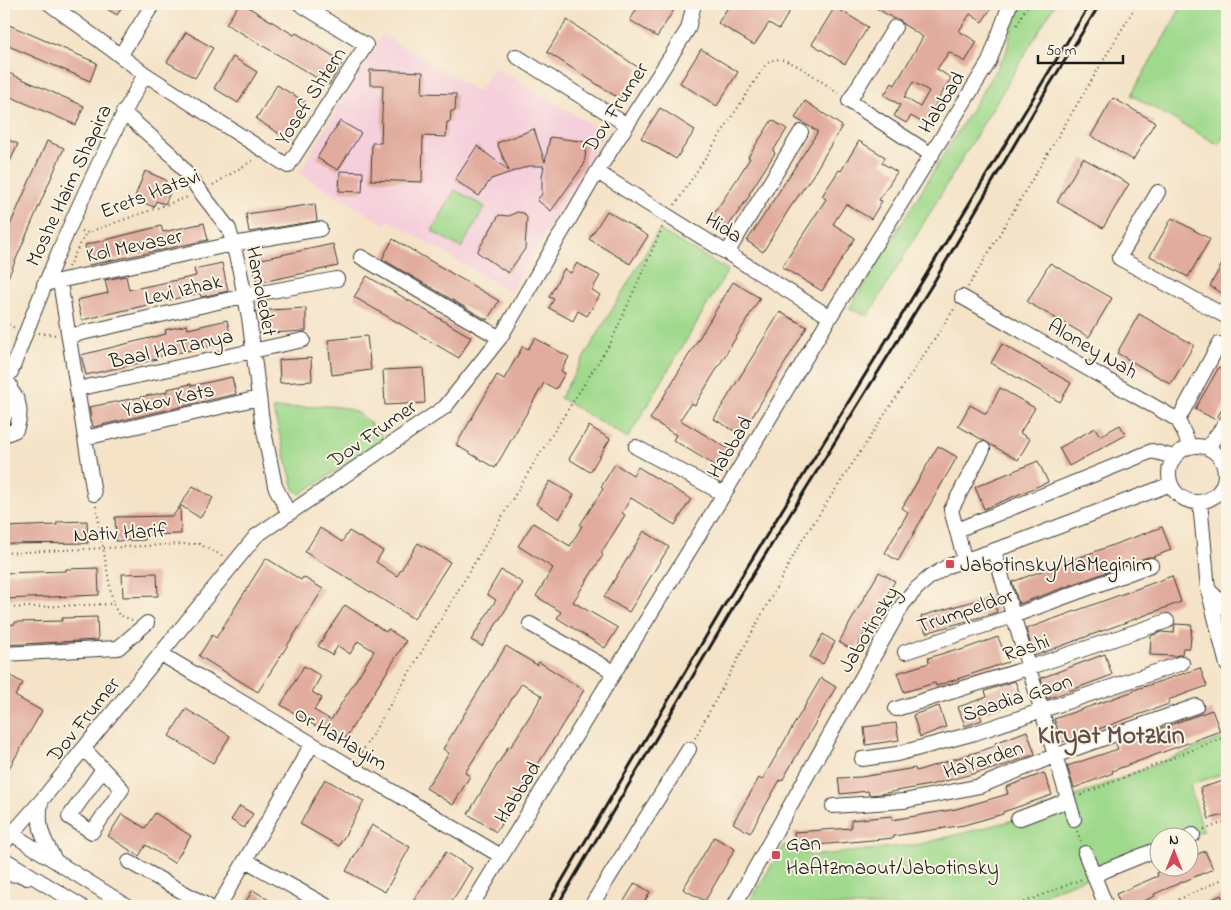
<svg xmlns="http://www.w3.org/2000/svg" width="1231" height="910" viewBox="0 0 1231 910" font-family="'Indie Flower',sans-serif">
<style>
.built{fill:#f5cfdb}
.green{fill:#9fd98c;stroke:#5e7a54}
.building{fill:#e1ac9e;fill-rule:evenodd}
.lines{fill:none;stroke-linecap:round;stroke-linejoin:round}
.minor-casing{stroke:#3c3a36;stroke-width:16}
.path{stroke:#3c3a36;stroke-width:2;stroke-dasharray:1 4;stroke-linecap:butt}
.minor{stroke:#fff;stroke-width:14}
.rail{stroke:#1c1c1c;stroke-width:3}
.poi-dot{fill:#d1495b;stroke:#fcf5e5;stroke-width:2}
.labels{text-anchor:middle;stroke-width:4;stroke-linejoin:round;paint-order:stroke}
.street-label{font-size:21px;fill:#1c1c1c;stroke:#fcf5e5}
.poi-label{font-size:21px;fill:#1c1c1c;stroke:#fcf5e5;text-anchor:start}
.district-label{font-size:26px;font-weight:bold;fill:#614e4a;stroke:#fcf5e5}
</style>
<rect width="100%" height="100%" fill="#fcf5e5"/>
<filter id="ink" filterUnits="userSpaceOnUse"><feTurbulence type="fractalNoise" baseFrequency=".02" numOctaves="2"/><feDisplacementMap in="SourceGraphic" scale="10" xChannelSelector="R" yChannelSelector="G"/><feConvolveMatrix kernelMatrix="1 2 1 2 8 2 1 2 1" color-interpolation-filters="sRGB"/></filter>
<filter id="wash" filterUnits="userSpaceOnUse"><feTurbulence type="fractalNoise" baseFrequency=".0096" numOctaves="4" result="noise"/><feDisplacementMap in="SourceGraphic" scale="20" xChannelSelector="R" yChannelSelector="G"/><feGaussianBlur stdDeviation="1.12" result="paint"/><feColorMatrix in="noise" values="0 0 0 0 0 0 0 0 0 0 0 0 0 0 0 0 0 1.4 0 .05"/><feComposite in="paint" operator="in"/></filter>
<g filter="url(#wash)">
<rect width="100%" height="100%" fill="#f4e3c7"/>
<path class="built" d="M383,34L478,92L493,67L605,133L510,292L389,220L386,225L299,173Z"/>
<path class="green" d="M1018,4H1055L868,316L849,309L1006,53Z
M1183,4H1227V131L1219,145L1131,95Z
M455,190L485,207L461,248L432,231Z
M659,230L728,270L628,438L560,398Z
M322,406C356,406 363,415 385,439L300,494L294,489L273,409Z
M1227,736V772L1190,785L1203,831L1186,837L1158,838V849L1015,906H747L784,845L812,856L921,844L1018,819Z"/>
<g id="blocks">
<path class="building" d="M99,4H124L117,15Z
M239,4H243L294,35L296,33L343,62L329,85L226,24Z
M640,4H667L675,8L657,37L630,20Z
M730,4H794L779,29L769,23L754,45L718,23Z
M870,4H994L982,22L970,14L959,31L977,42L965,62L949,52L937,69L951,78L932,110L934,111L925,124L911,116L906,123L894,116L900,105L884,95L892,83L895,85L923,37L903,24L900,20L894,19ZM913,82L929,91L920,107L904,97Z
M835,7L868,27L845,64L812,44Z
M567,20L639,68L620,99L547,52Z
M9,25L97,63L90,81L4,44V37Z
M186,32L213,48L195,78L167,62Z
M701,49L738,72L717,106L680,83Z
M233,57L257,72L238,103L214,88Z
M370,70L423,72L422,93L456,94L455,111H451L450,122H447L446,137L423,136L422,182L371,180L372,143H381L383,85H370Z
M4,71L84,106L76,125L4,94Z
M277,85L307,103L286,138L256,119Z
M1113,98L1155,122L1133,160L1091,136Z
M805,101L842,126L813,175L789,209L763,252L747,241L817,133V131L795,118Z
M660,108L695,130L676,159L641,138Z
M772,120L787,129L773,151L775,153L749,194L750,195L725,231L709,221L737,179L750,158L748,157Z
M340,121L361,133L338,170L317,158Z
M534,129L545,162L550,137L587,142L584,165L551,211L537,200L542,194V177L544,166H529L491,179L479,196L455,180L477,146L509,171L497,143Z
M4,138L18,144L4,175Z
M47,141L64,148L4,287V239Z
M859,141L885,157L882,163L897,172L879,200L882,201L871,219L846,204L833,224L855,238L822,291L782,267L826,199L822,196L839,170L841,171Z
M1083,158L1129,184L1103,228L1057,202Z
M145,171L166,180L164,184L172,188L165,204L156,201L154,207L134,199Z
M340,171L363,172L362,192L339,191Z
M315,204L317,221L249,232L246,214Z
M607,211L648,236L630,264L589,239Z
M517,212L524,213L527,218L525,249L508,273L477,252L499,215L509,216Z
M1172,218L1210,239L1188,277L1150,256Z
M204,223L208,240L89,265L85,245L161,226L163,232Z
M393,239L499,301L487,320L382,259Z
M333,244L338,266L257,283L252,261Z
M1227,255V296L1210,286Z
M222,263L228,291L201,297L200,293L82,320L77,300L108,293L105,280L126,276L129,290L196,276L194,269Z
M577,263L600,276L592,290L600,295L587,316L578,311L573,321L549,308L554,299L549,297L564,269L571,273Z
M1050,263L1112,298L1089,337L1027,302Z
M367,276L471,337L459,358L354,297Z
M733,282L760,298L695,405L691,403L680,420L732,451L721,469L673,440L676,435L650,419Z
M306,308V331L269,333V310Z
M780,312L807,327L741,435L714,419Z
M1139,314L1194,345L1171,384L1117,353Z
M227,320L232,342L156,357L157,359L86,375L81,355L166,334L165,330L187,325L188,329Z
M367,336L371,370L332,375L328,340Z
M535,338L569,357L561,371L565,373L556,389L544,383L495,468L456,445L497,375L504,379L523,346L528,349Z
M1002,344L1071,383L1060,402L991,363Z
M311,358L312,381L280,383L279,360Z
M1219,367L1227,372V400L1216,420L1195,409Z
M423,368L425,403L385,405L383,370Z
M232,377L236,394L93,427L89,407L167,392V389L191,384V386Z
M1000,388L1035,408L1020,433L1030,439L1018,460L958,426L970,405L986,414Z
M1120,425L1126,435L1069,466L1059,448L1095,428L1100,436Z
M589,426L610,439L590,472L569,459Z
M938,446L957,457L898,561L885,553L908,512L902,508Z
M1038,461L1048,482L984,509L975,487Z
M615,464L633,475L638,467L691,499L675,525L631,498L622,513L625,515L601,553L603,555L573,602L618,628L605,648L557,618L561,612L536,596L553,568L518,546L533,523L570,546L582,526L580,525L603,489L601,487Z
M550,481L574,495L559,519L536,504Z
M193,486L213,498L200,518L180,505Z
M180,506L181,534L145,535V540L116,541L115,517L173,516Z
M87,521L88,543L4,544V527L57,525V522Z
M1162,527L1171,550L1153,557H1148L1019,604L1012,582Z
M320,528L342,542L349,531L383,551L376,562L397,576L418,543L450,562L414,619L305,552Z
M644,531L669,547L629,612L604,597Z
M266,558L301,580L303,577L323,589L258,692L199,656L212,635L216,638Z
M98,568L99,595L4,599V573L66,571V569Z
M501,570L523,583L482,646L471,640L496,600L487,594Z
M879,572L895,581L854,651L839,642Z
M157,573L158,596L123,597L122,574Z
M1172,576L1181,602L1034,656L1026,629Z
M992,596L997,612L926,633L921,616Z
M345,605L386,632L388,629L406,641L345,739L321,725L319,728L281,705L304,666L321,676L312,692L322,698L314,710L331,720L374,651L358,641L350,654L338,646L332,655L318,646Z
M97,617L98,640L4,645V625L15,624V622L62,621V618Z
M1175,624L1192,625L1190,648H1183L1182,654L1175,656L1150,655L1151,636L1161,632L1174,633Z
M823,634L835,642L823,664L810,657Z
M998,637L1008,662L936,686L935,683L904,692L897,673L929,663L928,658L957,649L958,651Z
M506,646L537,665L539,662L584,690L496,832L468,814L508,747L510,748L542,696L522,683L465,773L470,776L453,805L426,788L449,753L443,749Z
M1105,654L1112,675L1047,699L1041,678Z
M1200,668L1207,686L1168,700L1169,704L1062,742L1054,719L1134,691V690Z
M4,672L23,683L15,696L42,711L4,777Z
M821,678L836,687L782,781L780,780L750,833L733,823L759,778L762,780Z
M1015,681L1022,700L980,715L982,720L965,726L958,707L987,697L985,691Z
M939,706L946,727L920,737L913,715Z
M186,709L230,736L213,763L169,736Z
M1212,710L1220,731L1112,771L1113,773L1074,788L1067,766L1118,749L1116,744Z
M896,723L899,740L866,745L864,727Z
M1027,731L1035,754L1003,766L930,785L880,794L869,795L868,791L840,794L838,778L861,777L915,768L916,771L996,746L995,743Z
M1044,773L1052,795L1003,812V814L964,825L894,836V838L795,847L794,832L851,828V820L892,816V820L956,809L1008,794L1006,787Z
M325,779L364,801L339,846L300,824Z
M1227,780V814L1209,819L1200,788Z
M240,806L253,814L244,828L231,820Z
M155,813L191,836L174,863L146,845L139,856L108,836L122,814L145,828Z
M372,825L410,847L385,892L346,871Z
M714,837L735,849L705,901L683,889Z
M1205,851L1213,869L1154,894L1155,896L1132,906H1121L1116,894L1158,876L1157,872L1166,868H1188V858Z
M446,852L472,868L459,890L448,906H410Z
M635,883L650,892L642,906H621Z
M253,890L278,906H243Z
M1221,895L1226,906H1198Z"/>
</g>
</g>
<g filter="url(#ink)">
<use href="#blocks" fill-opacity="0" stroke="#3c3a36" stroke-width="1"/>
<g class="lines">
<defs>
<path id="minor" d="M50,4L145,74L288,166L366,45L300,4
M895,27L849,101L932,155
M120,56L153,4
M516,56L627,125
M123,112L172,155L229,229L239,267L249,317L262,421L275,486L289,514
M597,172L830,317
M1158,192L1119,258L1227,317
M727,253L801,132
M361,257L500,338
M60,282L94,494
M44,284L233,244L320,229
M962,297L1178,420L1190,446
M69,336L244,296L337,279
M4,382L11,372C49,269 92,170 145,74
M77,389L303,340
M4,418L6,411L10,385
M1178,420L1219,344
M4,435L16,430C21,417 22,399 9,389
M85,438L259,398
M1169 474a28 28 0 1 1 56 0a28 28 0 1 1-56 0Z
M636,447L724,494
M1208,447L1227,421
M1200,502L1208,589L1227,665
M957,530L1152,451L1174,457
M994,551L1074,819
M965,561L951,510L983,449
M1209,590L1227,609
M530,624L614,672
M905,652L1013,616L1151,565
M4,654L118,648L147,623
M161,654L501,856
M896,709L1028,668L1167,621
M84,749L122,789L92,832L69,817L103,769
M862,759L897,754L975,733L1182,663
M41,801C37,827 42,837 55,860
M833,806L904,801L980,786L1054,756L1196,706
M1018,819L1068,800
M4,829L127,906
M1186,838L1193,835
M4,843L41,801L256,536L445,407L500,338L597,172L688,29L694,4
M1085,853L1106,906
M4,859L81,906
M245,860L327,906
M129,862L208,906
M4,874L21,875L27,878
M1094,875L1158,849
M219,906L312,744
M471,906L724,494L830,317L989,62L1010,4
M591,906L689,749
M734,906L903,604L917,588L930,577L948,566L1018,542L1171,484"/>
</defs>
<use href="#minor" class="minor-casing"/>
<path class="path" d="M1017,25L1028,4
M213,185L255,159
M675,205L764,67C766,65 770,61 773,60C788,54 826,85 839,94
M82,231L86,233L188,197
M68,267L86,233
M968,287L1137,4
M4,322L15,328
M39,333L57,335
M96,506L113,604L119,615L132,620
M4,553L185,544H199L223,556
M4,608L113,604
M695,738L801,542L956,306
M359,757L534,463L611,342L663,226
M1081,795L1227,736
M1204,830L1227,821
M1077,831L1081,841
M1015,906L1082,879
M1165,906L1227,877"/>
<use href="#minor" class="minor"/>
<path class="rail" d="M547,906L741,577L903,313L1090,4
M557,906L752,576L935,280L1047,89L1100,4"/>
</g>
</g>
<g class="poi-dot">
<rect x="945" y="559" width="10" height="10" rx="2.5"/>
<rect x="771" y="850" width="10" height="10" rx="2.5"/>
</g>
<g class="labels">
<g class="street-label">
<text transform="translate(310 96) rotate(-57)" y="7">Yosef Shtern</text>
<text transform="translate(941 102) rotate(-58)" y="7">Habbad</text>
<text transform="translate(615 107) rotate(-57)" y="7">Dov Frumer</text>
<text transform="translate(68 185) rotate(-65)" y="7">Moshe Haim Shapira</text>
<text transform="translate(150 193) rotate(-21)" y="7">Erets Hatsvi</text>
<text transform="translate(724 227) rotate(32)" y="7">Hida</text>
<text transform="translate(134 245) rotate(-12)" y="7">Kol Mevaser</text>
<text transform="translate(183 289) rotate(-13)" y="7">Levi Izhak</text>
<text transform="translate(262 291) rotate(79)" y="7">Hamoledet</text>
<text transform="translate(171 348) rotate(-12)" y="7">Baal HaTanya</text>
<text transform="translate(1093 348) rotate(30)" y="7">Aloney Nah</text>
<text transform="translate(168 399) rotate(-13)" y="7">Yakov Kats</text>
<text transform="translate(372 433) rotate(-35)" y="7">Dov Frumer</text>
<text transform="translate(729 447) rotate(-59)" y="7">Habbad</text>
<text transform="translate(120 532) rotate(-3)" y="7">Nativ Harif</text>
<text transform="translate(965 610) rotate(-19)" y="7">Trumpeldor</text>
<text transform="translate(868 629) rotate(-59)" y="7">Jabotinsky</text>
<text transform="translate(1026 647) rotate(-18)" y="7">Rashi</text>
<text transform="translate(1017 697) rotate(-18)" y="7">Saadia Gaon</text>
<text transform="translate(83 719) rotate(-51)" y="7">Dov Frumer</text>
<text transform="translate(341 738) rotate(31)" y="7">Or HaHayim</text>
<text transform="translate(983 759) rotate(-18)" y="7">HaYarden</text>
<text transform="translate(517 792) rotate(-58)" y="7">Habbad</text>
</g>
<g class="poi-label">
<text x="960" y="571">Jabotinsky/HaMeginim</text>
<text x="786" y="850">Gan<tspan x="786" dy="24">HaAtzmaout/Jabotinsky</tspan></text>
</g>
<g class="district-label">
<text x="1111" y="743">Kiryat Motzkin</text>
</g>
</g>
<rect width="1231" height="910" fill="none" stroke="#fcf5e5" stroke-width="20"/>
<g transform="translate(1174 852)"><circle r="24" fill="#fcf5e5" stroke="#a29e95"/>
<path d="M0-4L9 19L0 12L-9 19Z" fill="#d1495b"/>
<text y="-8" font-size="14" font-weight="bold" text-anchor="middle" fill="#1c1c1c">N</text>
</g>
<path d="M1038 55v8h85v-8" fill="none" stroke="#1c1c1c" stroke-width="2.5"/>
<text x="1046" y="55" font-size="15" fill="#1c1c1c" stroke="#fcf5e5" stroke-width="4" paint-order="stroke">50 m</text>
</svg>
